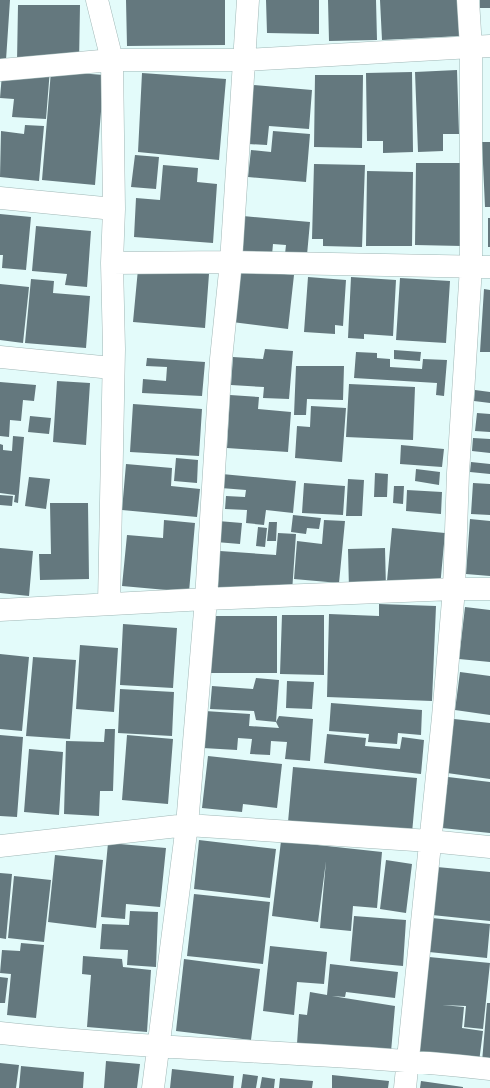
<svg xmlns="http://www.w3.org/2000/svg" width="490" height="1088" viewBox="0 0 490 1088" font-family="Arial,sans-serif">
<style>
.building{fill:#64787e}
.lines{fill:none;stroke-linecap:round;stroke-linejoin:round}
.minor-casing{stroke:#a0b7b6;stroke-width:23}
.minor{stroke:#fff;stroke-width:22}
</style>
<rect width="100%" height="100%" fill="#e3fbfa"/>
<path class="building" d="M0,0H10L6,60H0Z
M126,0H225V45L127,46Z
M266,0H319V34L267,33Z
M328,0H376L377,40L329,41Z
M380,0H458L461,36L382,40Z
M480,0H490V8H480Z
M18,5H80L79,63L17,62Z
M50,69L46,119L12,117L14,99L0,98L2,74Z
M457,70L459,134H443V151L418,152L415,72Z
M51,71L104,75L95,185L42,180Z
M412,72L413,152L383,153V141H367L366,73Z
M142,73L226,79L219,160L138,152Z
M315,75H363L362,148L314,147Z
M253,85L312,90L309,129L269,126L267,145L248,144Z
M25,125L44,126L39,181L0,177L1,131L24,134Z
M273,131L310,134L306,182L248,177L251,150L271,152Z
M482,142H490V207H485Z
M135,155L159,157L156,189L131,187Z
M416,163H463L462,246L415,245Z
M314,164L365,165L362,247L323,246V239H312Z
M163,165L198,168L197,182L217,184L213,243L134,237L136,198L160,200Z
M367,171L413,172L412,246H366Z
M0,214L31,217L26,270L2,268L3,255H0Z
M243,216L310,222L307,255L285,254L286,245L273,244L272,255L239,253Z
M488,218H490V247H488Z
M36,226L91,231L87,287L65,285L67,274L32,271Z
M138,269L209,274L205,328L133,322Z
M239,269L294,275L288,329L232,322Z
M308,277L346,280L343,326L335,325V334L304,332Z
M351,277L396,280L393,336L364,334V339L348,338Z
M400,278L450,281L446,343L396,340Z
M31,279L54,281L53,293L90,296L86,348L25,343Z
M0,284L29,287L23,343L0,340Z
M484,289L490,290V352H480Z
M265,349L293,351L289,399L263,398L264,387L231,385L233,357L263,359Z
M394,350L421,352L420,361L394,359Z
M356,352L377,353V358L390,359V367L422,369L423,359L447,360L444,396L436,395L437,383L354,378Z
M147,358L205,362L202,396L142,393L143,379L166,381L167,367L146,366Z
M296,366H344L343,400L307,399L306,415H294Z
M57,381L90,383L86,445L53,442Z
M0,382L36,385L34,401L23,400L21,421L10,420L9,437L0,436Z
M349,384L415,387L413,440L346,437Z
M475,390L490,392V403L474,401Z
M230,395L259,397L258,409L291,412L288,452L227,448Z
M133,404L202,409L199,456L130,452Z
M311,406L346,408L342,462L295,458L297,426L310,427Z
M477,413L490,414V432L475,431Z
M30,416L51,418L49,434L28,432Z
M13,436L24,437L18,503L14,502L15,495L0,493V444L3,445V450L12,451Z
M473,438L490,439V453L472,451Z
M401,445L444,449L442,467L400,464Z
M176,458L198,460L197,483L174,481Z
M471,462L490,464V474L470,472Z
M126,464L172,468L171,486L200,489L197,517L122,510Z
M416,469L440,472L439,485L415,481Z
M375,473L388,474L387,497H374Z
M222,474L296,481L293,513L266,510L264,525L246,523L247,510L225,509L226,496L245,497L246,490L221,488Z
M29,477L50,479L46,509L25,506Z
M348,479L364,480L362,516H346Z
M304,483L345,486L343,515L302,513Z
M473,483L490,484V515L471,514Z
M394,486H404L403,504L393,503Z
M407,490L442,492L441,514L406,511Z
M0,495L13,496L12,506L0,505Z
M50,503H88L89,579L40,580L39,554H51Z
M293,515L321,518L319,529L307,528L306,534L291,532Z
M470,519L490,521V576L466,574Z
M164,520L195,523L189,592L122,586L127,535L163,538Z
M324,520L345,521L339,583L294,579L297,541L322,544Z
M218,521L242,523L240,544L216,542Z
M269,522H277L276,541H267Z
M258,527L267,528L265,547L256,546Z
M392,528L445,533L440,587L387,581Z
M278,533L296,534L292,592L218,587L220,551L276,555Z
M0,548L33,551L29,596L0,593Z
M385,548L386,589H349L348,549Z
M379,604L436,606L432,701L327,697L329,614L379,616Z
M465,607L490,610V662L459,659Z
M282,615H324V675L280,674Z
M210,616H277V673H210Z
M123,624L177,628L173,688L120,685Z
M80,645L118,648L114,712L76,709Z
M0,654L29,657L22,731L0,729Z
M33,657L76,660L70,739L26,736Z
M460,672L490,676V715L455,710Z
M256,678L279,680L276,722L256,720L254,711L210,709L212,686L253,689Z
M287,681L314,682L312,709L286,708Z
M120,689L174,692L172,736L118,733Z
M331,703L422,710L421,735L398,733L397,744L368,742L369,734L329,731Z
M205,711L250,714L249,726L279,728L276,722L279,716L313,719L310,761L285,759L287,742L271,741L270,755L250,754L252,739L238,738L237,750L203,748Z
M454,719L490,723V779L447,773Z
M105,729H115L113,791H100L99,816L64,814L66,741L104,742Z
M327,734L366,738L365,746L400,749L402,737L424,740L421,774L324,763Z
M0,735L23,737L17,817L0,816Z
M127,735L173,739L168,804L122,800Z
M29,749L63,752L59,815L24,812Z
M208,756L282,764L277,808L243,804L242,812L202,808Z
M293,767L417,778L412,833L288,822Z
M448,777L490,782V833L442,828Z
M199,840L276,849L270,898L194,889Z
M281,841L382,852L377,908L353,906L351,931L320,928L326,861L318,922L272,916Z
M108,843L166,848L160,907L126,904L125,919L101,917Z
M55,855L103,860L96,928L48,922Z
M386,860L412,864L406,913L380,909Z
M437,867L490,872V921L432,915Z
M0,873L12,874L6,939L0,938Z
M14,876L51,880L44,942L8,938Z
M194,894L270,902L263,964L187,956Z
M130,911L158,912L156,967L127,965L128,950L100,949L102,924L129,925Z
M354,916L406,920L403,966L350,961Z
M432,918L490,924L487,958L429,952Z
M21,943L44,945L36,1018L7,1015L11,974L0,973L2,950L20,951Z
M270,946L327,952L324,984L297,982L294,1015L263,1011Z
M83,956L122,959L123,967L151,970L147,1032L87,1027L91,975L82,974Z
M429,957L490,963L483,1029L464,1027L466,1006L442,1005L464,1007L462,1028L483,1031L479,1062L418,1055Z
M184,959L260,969L251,1040L176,1031Z
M330,964L398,972L395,998L346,992L345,997L332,996L395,1006L391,1052L297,1044L299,1014L307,1015L310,992L327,995Z
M0,977L8,978L5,1003H0Z
M487,1003H490V1063L482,1062Z
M106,1061L140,1064L137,1088H104Z
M0,1063L19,1065L16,1088H0Z
M21,1066L84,1072L83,1088H19Z
M172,1069L234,1076L233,1088H170Z
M243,1074L258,1076L256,1088H241Z
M332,1075L389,1081L388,1088H332Z
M262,1077L275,1079L274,1088H260Z
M280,1078L313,1081L312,1088H279Z
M421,1081L463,1087V1088H420Z"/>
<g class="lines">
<defs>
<path id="minor" d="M97,0L112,60L114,209L112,263L114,349L109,603
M0,70L112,60H246L490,46
M0,198L114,209
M112,263L231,262L490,267
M0,357L112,368
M0,610L206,599L454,589H490
M0,846L187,825L430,841L490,847
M0,1033C163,1051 327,1051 490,1069
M153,1088L187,825L206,599L221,359L231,262L248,0
M405,1088L443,717L454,589L458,473L471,267V48L468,0"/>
</defs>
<use href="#minor" class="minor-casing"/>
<use href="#minor" class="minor"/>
</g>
</svg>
